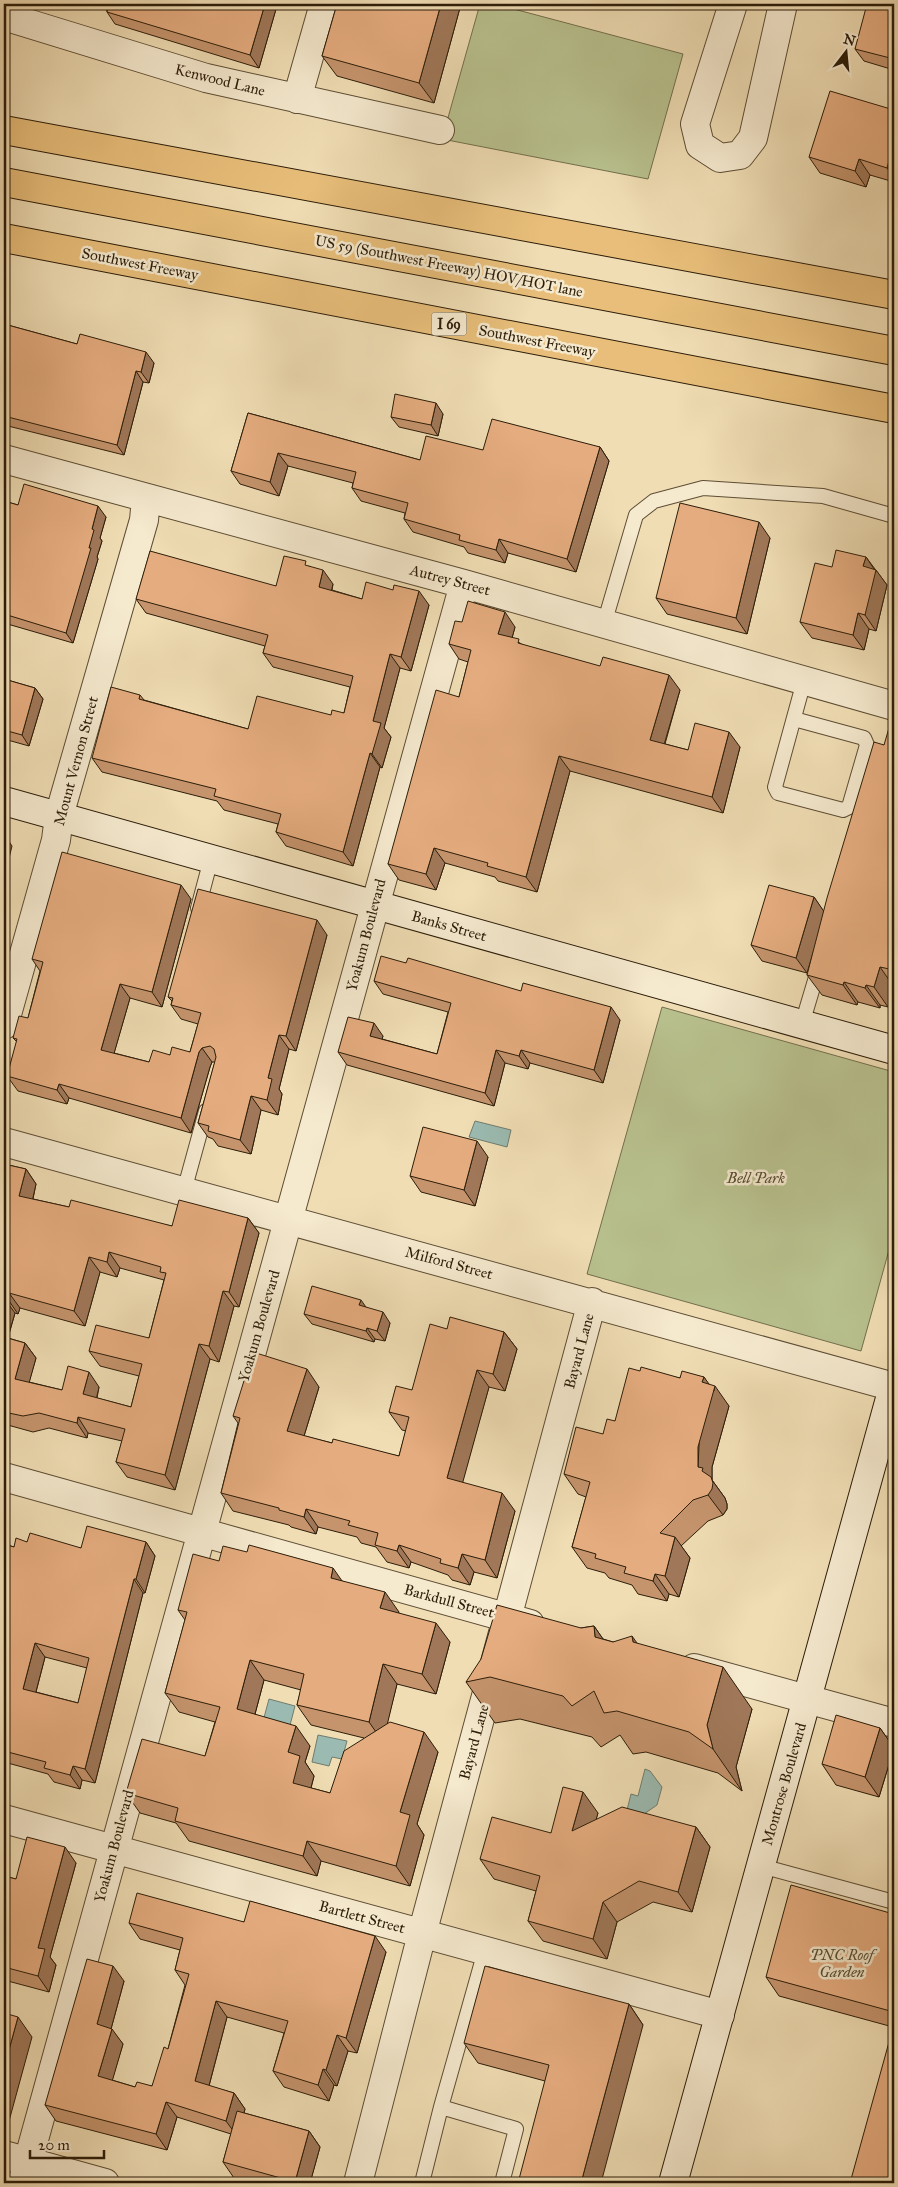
<svg xmlns="http://www.w3.org/2000/svg" width="898" height="2187" viewBox="0 0 898 2187" font-family="'IM FELL Great Primer',serif">
<style>
.green{fill:#b8c18e;stroke:#726f4c}
.water{fill:#9bbbb2;stroke:#6f7c6e}
.lines{fill:none;stroke-linecap:round;stroke-linejoin:round}
.lane-casing{stroke:#5d4d34;stroke-width:16}
.street-casing{stroke:#5d4d34;stroke-width:30}
.secondary-casing{stroke:#2c1d09;stroke-width:30}
.highway-casing{stroke:#2c1d09;stroke-width:30}
.lane{stroke:#f5e9ce;stroke-width:14}
.street{stroke:#f5e9ce;stroke-width:28}
.secondary{stroke:#f5e9ce;stroke-width:28}
.highway{stroke:#e8be7a;stroke-width:28}
.wall{fill:#c5946d;stroke:#2c1d09;fill-rule:evenodd}
.shaded-wall{fill:#a07859;stroke:#2c1d09}
.building{fill:#e5ac7f;stroke:#2c1d09;fill-rule:evenodd}
.labels{text-anchor:middle;stroke-width:5;stroke-linejoin:round;paint-order:stroke}
.shield{fill:#f5e9ce;stroke:#685a44;stroke-width:1}
.shield-label{font-size:14px;font-weight:bold;fill:#2c1d09}
.street-label{font-size:15px;fill:#2c1d09;stroke:#f5e9ce}
.park-label{font-size:15px;font-style:italic;fill:#564e31;stroke:#f5e9ce}
</style>
<rect width="100%" height="100%" fill="#f0ddb4"/>
<filter id="stains"><feTurbulence type="fractalNoise" baseFrequency=".004" numOctaves="4"/><feColorMatrix values="0 0 0 0 .2 0 0 0 0 .09 0 0 0 0 .02 0 0 0 .5 -.17"/></filter>
<radialGradient id="worn" r=".72"><stop offset=".6" stop-color="#630" stop-opacity="0"/><stop offset="1" stop-color="#630" stop-opacity=".3"/></radialGradient>
<path class="green" d="M480,4H495L683,54L648,179L442,139Z
M662,1007L894,1072V1232L861,1351L587,1274Z"/>
<path class="water" d="M475,1121L511,1130L507,1147L469,1137Z
M269,1699L295,1706L288,1733L262,1725Z
M318,1735L347,1741L342,1759L332,1757L329,1766L312,1762Z
M645,1769L650,1771L662,1787L657,1805L644,1814L627,1810L631,1794L638,1796Z"/>
<g class="lines">
<defs>
<path id="lane" d="M604,624L636,515L654,501L703,488L823,496L894,516
M794,719L864,738L867,745L849,807L843,810L778,793L775,787L804,681
M198,908L211,859
M802,1024L819,967
M184,1191L206,1111
M761,1866L894,1902
M441,2107L485,1951
M422,2183L441,2107L516,2129L502,2183"/>
<path id="street" d="M733,4L695,124L700,145L720,158L740,155L753,138L783,4
M4,16L206,78L440,130
M297,99L324,4
M4,459L464,584L894,706
M4,1025L56,840L59,816L144,520L146,498
M4,1142L894,1387
M4,1477L530,1624
M694,1668L894,1723
M4,1819L720,2015
M4,2155L105,2183
M22,2183L464,584
M358,2183L422,1934L592,1302"/>
<path id="secondary" d="M4,801L894,1050
M673,2183L894,1384"/>
<path id="highway" d="M4,130L894,295
M4,182L894,351
M4,238L894,409"/>
</defs>
<use href="#lane" class="lane-casing"/>
<use href="#street" class="street-casing"/>
<use href="#secondary" class="secondary-casing"/>
<use href="#highway" class="highway-casing"/>
<use href="#lane" class="lane"/>
<use href="#street" class="street"/>
<use href="#secondary" class="secondary"/>
<use href="#highway" class="highway"/>
</g>
<path class="wall" d="M84,4H272L276,9L259,68L115,24L107,12V10Z
M337,4H461L434,103L337,76L322,56Z
M894,4V70L864,61L855,49Z
M894,110V182L870,175L866,187L820,173L809,157Z
M4,324L77,344L154,363L149,383L143,382L124,455L4,425Z
M248,413L420,460L483,450L600,447L609,461L576,572L508,553L505,563L468,553L464,547L413,532L404,519L405,513L361,501L352,488L353,483L288,466L279,496L240,484L231,471Z
M443,414L438,436L399,427L391,417Z
M4,501L18,505L106,517L100,538L102,541L97,557L98,559L73,643L4,623Z
M770,538L747,634L667,614L656,598Z
M866,557L887,585L876,631L869,629L864,650L812,638L800,622L832,567Z
M309,566L333,584L332,590L362,599L429,605L411,671L400,668L384,728L391,737L382,768L380,767L353,866L286,846L276,832L278,824L224,810L217,801L102,772L92,758L140,695L144,700L248,729L344,713L350,687L273,667L263,653L265,646L146,613L136,599L276,586Z
M462,622L515,627L512,638L523,645L680,690L665,744L688,750L740,747L723,813L570,771L537,892L498,881L495,877L445,863L436,890L399,880L388,864L459,697L468,662L459,659L449,644Z
M4,679L35,688L43,699L29,746L4,739Z
M894,729V987L888,1007L880,1005V1008L858,1002L857,1005L822,995L807,975L811,959L807,973L762,961L751,945L814,897L824,912L884,745Z
M191,899L162,1007L130,998L114,1053L149,1062L170,1055L190,1052L198,1024L181,1019L171,1005L172,1001L168,997L327,935L296,1051L289,1049L279,1089L282,1094L278,1115L261,1110L251,1154L218,1146L213,1139L208,1137L198,1123L215,1062H212L210,1067L191,1133L69,1098L67,1104L18,1091L7,1076L17,1042L13,1038L28,1018L40,971L32,959Z
M406,963L620,1020L603,1083L530,1063L528,1069L505,1063L494,1106L347,1065L338,1052L383,1036L382,1039L437,1054L448,1012L383,994L374,981Z
M488,1157L475,1206L421,1192L410,1176Z
M4,1164L26,1169L36,1184L33,1199L69,1207L172,1226L248,1218L259,1233L239,1307L234,1306L219,1362L210,1359L175,1490L127,1477L116,1462L122,1441L88,1433L87,1438L49,1428L33,1432L4,1424ZM120,1268L164,1280L149,1338L89,1351L100,1366L139,1376L131,1407L97,1398L99,1387L62,1390L29,1382L36,1358L25,1343L8,1338L15,1313L18,1314L20,1308L85,1326L100,1272L117,1277Z
M367,1308L390,1323L385,1341L375,1339L374,1342L312,1324L304,1314Z
M447,1329L504,1332L517,1349L505,1391L489,1387L462,1482L515,1511L497,1578L474,1572L470,1585L452,1580L448,1575L411,1562L409,1568L387,1562L376,1547L361,1543L357,1537L318,1527L316,1534L291,1527L289,1525L233,1511L221,1493L238,1423L233,1416L319,1387L304,1436L332,1443L399,1456L406,1431L402,1430L389,1412L412,1390Z
M640,1371L680,1378L704,1377L708,1384L729,1406L712,1467V1480L725,1498L727,1504V1509L723,1515L708,1521L681,1546L690,1558L679,1597L669,1594L667,1601L638,1594L632,1585L609,1578L605,1573L587,1568L572,1547L586,1497L578,1494L564,1474L603,1434L615,1421Z
M27,1542L81,1548L146,1542L155,1556L145,1593H143L95,1783L82,1780L80,1789L54,1782L48,1774L4,1762V1544L14,1547ZM45,1657L87,1668L78,1703L36,1692Z
M219,1561L342,1581L399,1612L398,1613L450,1642L436,1694L397,1684L387,1723L438,1752L417,1824L424,1835L410,1886L321,1861L317,1876L189,1841L176,1823L140,1813L126,1793L205,1756L215,1722L179,1712L165,1693L185,1620L178,1610ZM264,1680L301,1690L297,1705L311,1725L364,1738L330,1793L311,1788L314,1776L305,1762L310,1746L255,1714Z
M594,1626L603,1639L613,1642L638,1644L752,1709L736,1767L742,1791L718,1773L646,1752L633,1754L620,1735L601,1747L592,1737L520,1719L495,1723L466,1682L581,1628Z
M880,1728L894,1748L879,1797L836,1785L822,1764Z
M598,1813L596,1819L696,1827L710,1847L692,1912L653,1902L617,1922L607,1959L543,1941L528,1921L536,1891L494,1879L480,1859L551,1833Z
M76,1863L50,1957L56,1965L49,1992L4,1980V1876L16,1879Z
M894,1896V2183L893,2027L779,1996L766,1977L890,1913Z
M244,1922L386,1952L357,2053L348,2051L337,2086L334,2085L329,2101L284,2087L273,2071L284,2033L227,2017L209,2086L234,2093L245,2109L244,2113L309,2131L320,2147L310,2183H253L234,2178L223,2162L231,2134L177,2117L167,2150L56,2121L45,2105L124,1981L111,2029L123,2044L112,2080L135,2087L152,2086L168,2049L185,1985L175,1970L180,1950L140,1939L129,1923Z
M629,2004L643,2025L545,2081L478,2063L464,2043Z"/>
<path class="shaded-wall" d="M265,4H272L276,9L259,68L250,55Z
M441,4H461L434,103L419,83Z
M894,143V178L887,168Z
M859,159L870,175L866,187L855,171Z
M146,352L154,363L149,383L141,372Z
M136,371L143,382L124,455L117,445Z
M436,403L443,414L438,436L431,425Z
M600,447L609,461L576,572L567,559Z
M278,453L288,466L279,496L270,482Z
M98,506L106,517L100,538L102,541L97,557L98,559L73,643L66,633L89,548L92,529Z
M759,522L770,538L747,634L736,618Z
M499,539L508,553L505,563L496,550Z
M866,557L876,572V570L887,585L876,631L865,615L863,566Z
M323,570L333,584L329,601L319,587Z
M419,591L429,605L411,671L401,657Z
M505,612L515,627L509,649L498,634Z
M858,613L869,629L864,650L853,635Z
M390,654L400,668L384,728L391,737L382,768L372,754L373,721Z
M669,675L680,690L661,755L650,740Z
M35,688L43,699L29,746L22,735Z
M729,732L740,747L723,813L712,797Z
M370,753L380,767L353,866L343,852Z
M559,756L570,771L537,892L526,877Z
M4,834L12,846L4,878Z
M434,848L445,863L436,890L426,874Z
M181,885L191,899L162,1007L152,992Z
M814,897L825,913L807,973L796,958Z
M317,920L327,935L296,1051L286,1036Z
M880,967L894,987L888,1007L874,987Z
M844,982L858,1002L857,1005L843,985Z
M120,984L130,998L111,1064L101,1050Z
M866,985L880,1005V1008L865,988Z
M611,1007L620,1020L603,1083L594,1070Z
M374,1023L383,1036L379,1049L370,1036Z
M279,1035L289,1049L279,1089L282,1094L278,1115L267,1100L268,1078Z
M202,1048L212,1062L210,1067L191,1133L181,1118L199,1052Z
M496,1050L505,1063L494,1106L485,1093Z
M521,1050L530,1063L528,1069L519,1056Z
M59,1084L69,1098L67,1104L57,1090Z
M251,1096L261,1110L251,1154L240,1140Z
M477,1141L488,1157L475,1206L464,1190Z
M26,1169L36,1184L30,1211L19,1196Z
M248,1218L259,1233L239,1307L229,1292Z
M109,1252L120,1268L117,1277L107,1262Z
M89,1257L100,1272L85,1326L74,1311Z
M223,1291L234,1306L219,1362L209,1346Z
M9,1293L20,1308L18,1314L7,1298Z
M4,1298L15,1313L4,1350Z
M361,1300L368,1310L359,1305Z
M383,1312L390,1323L385,1341L377,1331Z
M367,1328L375,1339L374,1342L366,1331Z
M504,1332L517,1349L505,1391L493,1374Z
M25,1343L36,1358L26,1394L15,1379Z
M199,1344L210,1359L175,1490L165,1475Z
M307,1369L319,1387L300,1449L287,1431Z
M477,1370L489,1387L459,1496L447,1478Z
M89,1372L99,1387L94,1409L83,1394Z
M704,1377L714,1391L715,1386L729,1406L712,1467V1480L725,1498L727,1504V1509L723,1515L708,1495L698,1467L702,1382Z
M78,1417L88,1433L87,1438L77,1423Z
M502,1493L515,1511L497,1578L485,1560Z
M306,1509L318,1527L316,1534L304,1517Z
M675,1537L690,1558L679,1597L665,1576Z
M146,1542L155,1556L145,1593L136,1579Z
M399,1545L411,1562L409,1568L397,1551Z
M462,1554L474,1572L470,1585L458,1568Z
M333,1568L347,1588L331,1578Z
M655,1574L669,1594L667,1601L653,1581Z
M134,1579L143,1593L95,1783L85,1769Z
M385,1592L399,1612L394,1628L380,1608Z
M436,1623L450,1642L436,1694L422,1674Z
M594,1626L623,1668L595,1637Z
M632,1636L662,1678L633,1642Z
M35,1643L45,1657L33,1703L23,1689Z
M250,1660L264,1680L251,1729L237,1709Z
M383,1664L397,1684L383,1742L369,1722Z
M723,1667L752,1709L736,1767L742,1791L713,1749L707,1725Z
M296,1726L310,1746L305,1762L314,1776L307,1803L293,1783L288,1752Z
M880,1728L894,1748L879,1797L865,1777Z
M424,1732L438,1752L417,1824L424,1835L410,1886L396,1866L400,1812Z
M73,1766L82,1780L80,1789L70,1775Z
M583,1792L598,1813L587,1851L572,1831Z
M696,1827L710,1847L692,1912L678,1892Z
M307,1841L321,1861L317,1876L303,1856Z
M65,1847L76,1863L50,1957L56,1965L49,1992L38,1976V1948Z
M603,1902L617,1922L607,1959L593,1939Z
M375,1936L386,1952L357,2053L346,2038Z
M113,1966L124,1981L108,2040L97,2024Z
M216,2001L227,2017L206,2097L195,2081Z
M629,2004L643,2025L601,2183H581Z
M18,2017L32,2037L6,2132L4,2130V2068Z
M112,2029L123,2044L109,2092L98,2076Z
M337,2035L348,2051L337,2086L326,2070Z
M323,2069L334,2085L329,2101L318,2085Z
M234,2093L245,2109L237,2136L226,2121Z
M166,2102L177,2117L167,2150L156,2134Z
M309,2131L320,2147L310,2183H296L295,2182Z"/>
<path class="building" d="M109,4H265L250,55L107,12Z
M337,4H441L419,83L322,56Z
M867,4H894V59L855,49Z
M830,91L894,110V143L887,168L859,159L855,171L809,157Z
M4,324L77,344L80,334L146,352L141,372L136,371L117,445L4,416Z
M395,394L436,403L431,425L391,417Z
M248,413L420,460L426,436L483,450L492,419L600,447L567,559L499,539L496,550L459,540L460,535L404,519L408,503L352,488L356,472L278,453L270,482L231,471Z
M24,484L98,506L92,529L94,530L89,548H91L66,633L4,614V501L18,505Z
M680,503L759,522L736,618L656,598Z
M836,550L866,557L863,566L876,570L865,615L858,613L853,635L800,622L815,563L832,567Z
M150,551L276,586L284,556L306,561L305,565L323,570L319,587L362,599L366,582L393,590L394,585L419,591L401,657L390,654L373,721L381,723L372,754L370,753L343,852L276,832L281,814L214,796L216,789L92,758L111,687L140,695L139,699L248,729L257,696L331,715L332,710L344,713L353,676L263,653L268,635L136,599Z
M468,601L505,612L498,634L519,639L518,643L600,666L603,657L669,675L650,740L688,750L695,723L729,732L712,797L559,756L526,877L487,866L488,863L434,848L426,874L388,864L436,690L459,697L471,650L449,644L455,621L462,622Z
M4,679L35,688L22,735L4,730Z
M889,728L894,729V970L880,967L874,987L866,985L865,988L844,982L843,985L807,975L827,898L874,742L884,745Z
M62,852L181,885L152,992L120,984L101,1050L149,1062L153,1050L170,1055L172,1047L190,1052L201,1013L171,1005L173,998L168,997L198,889L317,920L286,1036L279,1035L268,1078L272,1079L267,1100L251,1096L240,1140L208,1131L209,1126L198,1123L216,1057L214,1049L210,1046L202,1048L199,1052L181,1118L59,1084L57,1090L7,1076L17,1039L13,1038L19,1016L28,1018L43,962L32,959Z
M769,885L814,897L796,958L751,945Z
M381,956L406,963L408,958L521,991L523,983L611,1007L594,1070L521,1050L519,1056L496,1050L485,1093L338,1052L348,1017L374,1023L370,1036L437,1054L451,1003L374,981Z
M423,1127L477,1141L464,1190L410,1176Z
M4,1164L26,1169L19,1196L69,1207L71,1200L172,1226L179,1200L248,1218L229,1292L223,1291L209,1346L199,1344L165,1475L116,1462L125,1429L78,1417L77,1423L39,1413L23,1416L4,1412V1337L25,1343L15,1379L62,1390L68,1366L89,1372L83,1394L131,1407L142,1364L89,1351L96,1325L149,1338L166,1273L160,1272L161,1267L109,1252L107,1262L89,1257L74,1311L9,1293L7,1298H4Z
M312,1286L361,1300L359,1305L383,1312L377,1331L367,1328L366,1331L304,1314Z
M450,1317L504,1332L493,1374L477,1370L447,1478L502,1493L485,1560L462,1554L458,1568L440,1563L441,1559L399,1545L397,1551L375,1545L378,1533L348,1525L350,1521L306,1509L304,1517L279,1510V1508L221,1493L240,1418L233,1416L253,1352L307,1369L287,1431L332,1443L333,1439L399,1456L409,1417L389,1412L396,1386L412,1390L430,1324L447,1329Z
M641,1367L680,1378L682,1371L704,1377L702,1382L715,1386L698,1447V1467L703,1468L702,1471L711,1477L713,1483L712,1489L708,1495L693,1500L660,1533L675,1537L665,1576L655,1574L653,1581L624,1573L626,1567L595,1558L596,1554L572,1547L590,1482L564,1474L576,1427L603,1434L607,1419L615,1421L629,1368L640,1371Z
M87,1526L146,1542L136,1579H134L85,1769L73,1766L70,1775L44,1768L46,1762L4,1751V1544L14,1547L16,1538L27,1542L30,1533L81,1548ZM35,1643L89,1658L78,1703L23,1689Z
M249,1545L333,1568L331,1578L385,1592L380,1608L436,1623L422,1674L383,1664L369,1722L297,1705L304,1674L250,1660L237,1709L296,1726L288,1752L300,1756L293,1783L330,1793L344,1751L390,1722L424,1732L400,1812L410,1815L396,1866L307,1841L303,1856L175,1821L178,1808L126,1793L142,1739L205,1756L220,1707L165,1693L187,1612L178,1610L193,1554L219,1561L223,1546L247,1552Z
M497,1605L581,1628L594,1626L595,1637L613,1642L632,1636L633,1642L723,1667L707,1725L713,1749L689,1732L617,1711L604,1713L594,1691L572,1706L563,1696L490,1677L466,1682L481,1659Z
M836,1715L880,1728L865,1777L822,1764Z
M563,1787L583,1792L572,1831L622,1807L696,1827L678,1892L639,1881L603,1902L593,1939L528,1921L540,1876L480,1859L492,1817L551,1833Z
M27,1837L65,1847L38,1948L45,1949L38,1976L4,1967V1876L16,1879Z
M791,1885L890,1913L894,1896V2012L766,1977Z
M137,1893L244,1922L250,1901L375,1936L346,2038L337,2035L326,2070L323,2069L318,2085L273,2071L288,2021L216,2001L195,2081L234,2093L226,2121L166,2102L156,2134L45,2105L87,1959L113,1966L97,2024L112,2029L98,2076L135,2087L137,2082L152,2086L164,2047L168,2049L189,1974L175,1970L183,1938L129,1923Z
M485,1966L629,2004L581,2183H518L549,2065L464,2043Z
M4,2013L18,2017L4,2068Z
M894,2024V2183H850Z
M237,2111L309,2131L295,2182L223,2162Z"/>
<g class="labels">
<rect class="shield" x="431.5" y="312.5" width="35" height="23" rx="4"/>
<g class="shield-label">
<text x="449" y="329">I 69</text>
</g>
<g class="street-label">
<text transform="translate(220 80) rotate(14)" y="5">Kenwood Lane</text>
<text transform="translate(140 264) rotate(11)" y="5">Southwest Freeway</text>
<text transform="translate(449 266) rotate(11)" y="5">US 59 (Southwest Freeway) HOV/HOT lane</text>
<text transform="translate(537 341) rotate(11)" y="5">Southwest Freeway</text>
<text transform="translate(450 580) rotate(15)" y="5">Autrey Street</text>
<text transform="translate(76 761) rotate(-75)" y="5">Mount Vernon Street</text>
<text transform="translate(449 926) rotate(16)" y="5">Banks Street</text>
<text transform="translate(366 935) rotate(-75)" y="5">Yoakum Boulevard</text>
<text transform="translate(449 1263) rotate(15)" y="5">Milford Street</text>
<text transform="translate(259 1326) rotate(-74)" y="5">Yoakum Boulevard</text>
<text transform="translate(579 1351) rotate(-75)" y="5">Bayard Lane</text>
<text transform="translate(449 1601) rotate(15)" y="5">Barkdull Street</text>
<text transform="translate(474 1742) rotate(-75)" y="5">Bayard Lane</text>
<text transform="translate(784 1784) rotate(-74)" y="5">Montrose Boulevard</text>
<text transform="translate(114 1846) rotate(-75)" y="5">Yoakum Boulevard</text>
<text transform="translate(362 1917) rotate(15)" y="5">Bartlett Street</text>
</g>
<g class="park-label">
<text x="756" y="1183">Bell Park</text>
<text x="842" y="1960">PNC Roof<tspan x="842" dy="17">Garden</tspan></text>
</g>
</g>
<rect width="898" height="2187" fill="none" stroke="#f0ddb4" stroke-width="20"/>
<rect x="5" y="5" width="888" height="2177" fill="none" stroke="#2c1d09" stroke-width="2.5"/>
<rect x="10" y="10" width="878" height="2167" fill="none" stroke="#2c1d09"/>
<g transform="translate(846 52) rotate(16)" stroke="#f5e9ce" stroke-width="4" paint-order="stroke">
<path d="M0-4L9 19L0 12L-9 19Z" fill="#2c1d09"/>
<text y="-8" font-size="14" font-weight="bold" text-anchor="middle" fill="#2c1d09">N</text>
</g>
<path d="M30 2150v8h74v-8" fill="none" stroke="#2c1d09" stroke-width="2.5"/>
<text x="38" y="2150" font-size="15" fill="#2c1d09" stroke="#f5e9ce" stroke-width="4" paint-order="stroke">20 m</text>
<rect width="100%" height="100%" filter="url(#stains)"/>
<rect width="100%" height="100%" fill="url(#worn)"/>
</svg>
